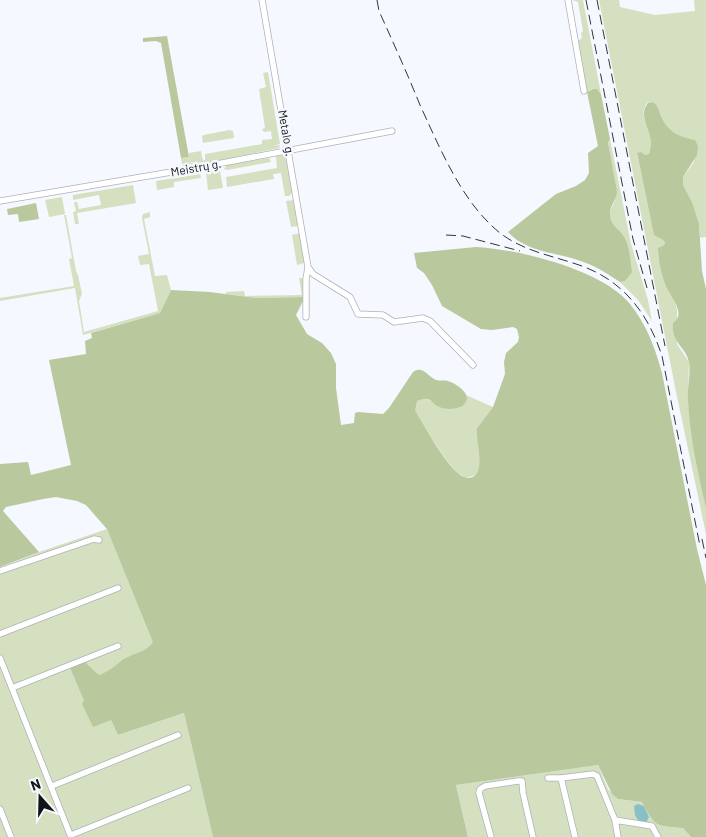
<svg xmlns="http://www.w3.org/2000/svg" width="706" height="837" viewBox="0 0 706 837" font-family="Barlow,sans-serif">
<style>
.green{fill:#d5e0c1}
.forest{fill:#b9c89d}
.water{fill:#87c1c5}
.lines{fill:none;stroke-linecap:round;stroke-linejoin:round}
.minor-casing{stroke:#adb1b8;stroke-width:7}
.minor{stroke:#fff;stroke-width:5.5}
.rail{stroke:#333537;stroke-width:1;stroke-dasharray:10 5;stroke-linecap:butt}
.labels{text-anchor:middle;stroke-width:5;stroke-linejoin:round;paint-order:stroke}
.street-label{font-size:12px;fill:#121315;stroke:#f5f8fe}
</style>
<rect width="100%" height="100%" fill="#f5f8fe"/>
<path class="green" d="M572,0H583L601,94L599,91L592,89L587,92L585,86L578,43V41L582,38L581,33L583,31L578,2Z
M599,0H619L620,7L655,15L695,11L694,0H706V237L699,238L700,231L692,202L683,185V177L694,162L693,140C680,139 669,132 663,120C660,114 659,107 653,102L647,103C638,115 650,129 651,142C651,146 650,150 649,154L645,155L637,154L654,234L663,240L665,243L658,255L665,284L673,297L677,309V344L689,362L688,400L692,434L706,508V534L675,387Z
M268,72L280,144L272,146L280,145L279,148L182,168V165L201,161L182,164L181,158L189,157V153L201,151L203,161L205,160V154L262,144V140L272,139L271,131L264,132L262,129L265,128L259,89L266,87L263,73Z
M229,130L233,131L234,138L203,143L202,136L204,135Z
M610,139L631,244L648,300L652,321L638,300L620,282L625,281C627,264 631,248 620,233C616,227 611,225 610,217C609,209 616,203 615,195C615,177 610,159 608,141Z
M285,155L293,192L289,196H285L281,173L273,174L274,179L227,187L226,177L277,168L276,156Z
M269,158L271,162L227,170L224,169L227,165Z
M216,168L220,171L223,188L208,190L206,172L209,169Z
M200,174L201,178L174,182V187L157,190L156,181Z
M133,185L136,203L77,213L79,224H75L73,212L76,211L74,202H77L79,209L101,205L99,195L73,200V195Z
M62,197L65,214L49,217L45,200Z
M293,200L298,226L291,227L286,201Z
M150,212V217L144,219L155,276L167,275L171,290L160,313L83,335L75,288L0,301V298L74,286L69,259L72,258L64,215H66L76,271L78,275L82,294L79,301L84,332L158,311L149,264L140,265L138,256L149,254L142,218L143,214Z
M300,233L304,263L297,265L292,235Z
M299,278H303L305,297L256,298L226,294V292L244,291L245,296L302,295Z
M466,395L493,407L477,428L480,469L476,475L465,478C447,468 427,429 415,410C414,403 418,397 427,399C430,400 433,403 437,405C444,409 456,411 463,405C467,402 467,399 466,395Z
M107,529L154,642C146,653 131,653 121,661C115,666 108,671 100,675L95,673L88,664L70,668L84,701L111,720L118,735L184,713L213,837H0V568L39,552Z
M598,765L608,789L618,799L642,802C655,827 655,826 683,828L691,837H468L456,785Z"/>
<path class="forest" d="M167,36L189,157L181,158L161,43L156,41L143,42V38Z
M593,89H597L601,94L610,139L608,142L617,192C616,200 610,206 610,214C610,226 619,228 624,237C630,246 630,261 632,272L625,281L620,282C609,275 598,267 586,263C560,252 528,254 508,232L556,194L576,186L585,180L589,173L588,153L598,146L587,92Z
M653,102C658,106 659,110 661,116C668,132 679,137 695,140L698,146L697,155L683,177V185L692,202L699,224L702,271L706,289V508C698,473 690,437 688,401C687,388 691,374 689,362C686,347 671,343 673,323C688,314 668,294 665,284C661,273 658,259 658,248L663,246L665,243L663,240L654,235L637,153L641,152L645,155L649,154C650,150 651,146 651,142C650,129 638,115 648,103Z
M36,203L39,219L19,222L18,214L8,215L7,209Z
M476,247C518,249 603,270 630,304C647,325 655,348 662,373L697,549L706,585V837H691L683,828C655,826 655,827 642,802L618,799L612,794L598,765L456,785L468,837H213L184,713L118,735L111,720L93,727L82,704L84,701L70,668L84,662C91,665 93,672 100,675C108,671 115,666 121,661C131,653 146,653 153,642L107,529L86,505L77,501L56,497L43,499L6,507L3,511L39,552L0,567V464L28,462L31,475L71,465L49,360L86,354L85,341L92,338L91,333L160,313L171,290L210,292L256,298L305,297L296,315L307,334L322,343L331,353L336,364V388L341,425L354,423L355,413L358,412L383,414L389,408L413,372C423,365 428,377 436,380C440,381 445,380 448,381C455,383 471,393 466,402C461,411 445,410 437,406C434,404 431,400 428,399C424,398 420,400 417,401L415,410C426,428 443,461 459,474C465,480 475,479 478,471C482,461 476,440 477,428L493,407L505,374L504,362L506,353L518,342L519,337L517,329L513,327L492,330L481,329L442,306L432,285L424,273L417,268L414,253Z"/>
<path class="water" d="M638,804L644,806L649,817L646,823L639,822L635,815L634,806Z"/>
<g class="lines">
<defs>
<path id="minor" d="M262,0L308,267L306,279V317
M568,0L584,91
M0,201L201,167L392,131
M308,267L313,274L350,297L358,314L383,315L394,322L423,318L430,321L473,365
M0,571L94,539L99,540
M0,634L118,588
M0,658L71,837
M12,688L118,646
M548,778H561L575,837
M561,778L593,774L597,776L615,820L618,837
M52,786L178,735
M0,809L11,837
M615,820L652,826L658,837
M71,835L188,788
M491,837L479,793L480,789L485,786L518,781H522L523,793L533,837"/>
</defs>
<use href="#minor" class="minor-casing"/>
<use href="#minor" class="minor"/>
<path class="rail" d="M377,0L379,11C393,42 407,73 420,105C438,144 459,195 491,225C516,250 547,254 579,265C623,280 648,313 662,356L700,546
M586,0L633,239L647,288
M597,0L665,346
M446,235L463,236L520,251
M702,539L706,558"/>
</g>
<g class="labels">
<g class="street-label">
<text transform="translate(286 133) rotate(80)" y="4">Metalo g.</text>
<text transform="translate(196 168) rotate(-10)" y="4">Meistrų g.</text>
</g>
</g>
<g transform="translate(40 797) rotate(340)" stroke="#f5f8fe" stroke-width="4" paint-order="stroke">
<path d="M0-4L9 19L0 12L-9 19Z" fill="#121315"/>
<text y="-8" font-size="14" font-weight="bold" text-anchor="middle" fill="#121315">N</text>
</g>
</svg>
